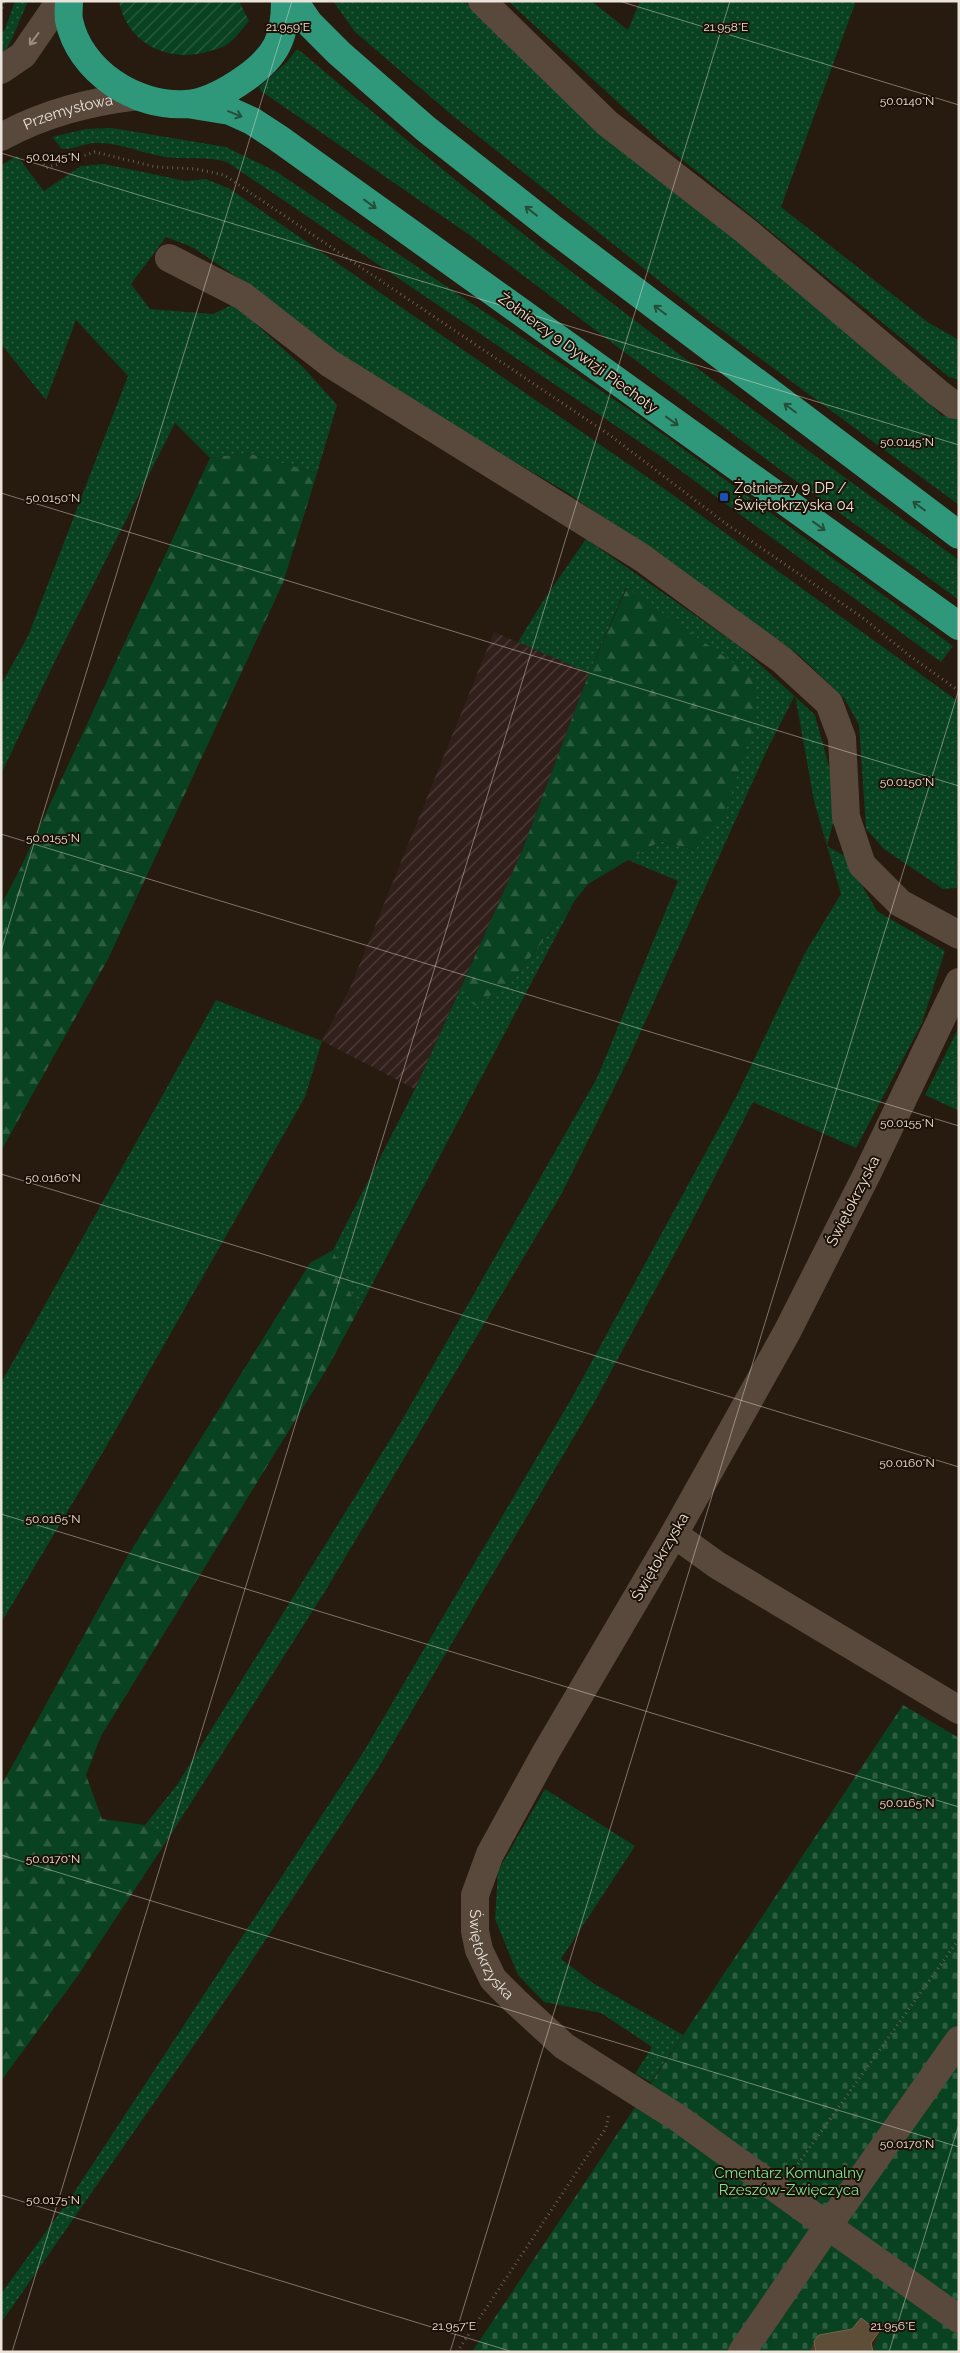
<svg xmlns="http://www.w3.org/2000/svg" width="960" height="2353" viewBox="0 0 960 2353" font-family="Raleway,sans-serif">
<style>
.industrial{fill:url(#industrial-furrows)}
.grass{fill:url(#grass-dots)}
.forest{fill:url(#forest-firs)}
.cemetery{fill:url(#cemetery-stones)}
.garden{fill:url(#garden-furrows)}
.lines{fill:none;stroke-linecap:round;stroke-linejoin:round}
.path{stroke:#675b50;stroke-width:3;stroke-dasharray:1 4;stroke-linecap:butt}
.minor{stroke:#58493c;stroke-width:28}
.highway{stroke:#30987a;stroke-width:28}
.wall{fill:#4d3b23}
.shaded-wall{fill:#372612}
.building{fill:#5e4d37;stroke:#746450}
.oneway{stroke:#9b8e84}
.oneway2{stroke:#264e3a}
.ticks{fill:none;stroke:#ece3db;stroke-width:1;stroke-opacity:0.45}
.transit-dot{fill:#1a4fb4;stroke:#1d1106;stroke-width:2}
.labels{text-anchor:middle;stroke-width:4;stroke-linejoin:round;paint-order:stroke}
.street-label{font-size:15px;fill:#ece3db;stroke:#1d1106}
.poi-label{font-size:15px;fill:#ece3db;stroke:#1d1106;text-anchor:start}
.park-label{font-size:15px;fill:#7ae89c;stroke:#1d1106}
.ticks-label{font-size:12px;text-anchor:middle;fill:#ece3db;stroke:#1d1106;stroke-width:4;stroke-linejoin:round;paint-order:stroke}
</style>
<defs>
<pattern id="industrial-furrows" width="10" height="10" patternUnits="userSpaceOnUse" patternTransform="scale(1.25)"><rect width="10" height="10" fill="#311f1b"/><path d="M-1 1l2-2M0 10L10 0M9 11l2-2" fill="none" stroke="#4f3f3c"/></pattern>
<pattern id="grass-dots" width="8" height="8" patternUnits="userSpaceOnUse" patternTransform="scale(1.25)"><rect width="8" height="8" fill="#094220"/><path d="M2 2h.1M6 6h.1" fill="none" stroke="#2d5d40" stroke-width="1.8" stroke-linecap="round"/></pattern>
<pattern id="forest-firs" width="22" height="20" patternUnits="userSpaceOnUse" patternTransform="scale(1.25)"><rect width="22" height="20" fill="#094220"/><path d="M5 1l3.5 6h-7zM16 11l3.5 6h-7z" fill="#2d5d40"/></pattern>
<pattern id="cemetery-stones" width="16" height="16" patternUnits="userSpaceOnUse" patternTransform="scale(1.25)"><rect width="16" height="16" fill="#094220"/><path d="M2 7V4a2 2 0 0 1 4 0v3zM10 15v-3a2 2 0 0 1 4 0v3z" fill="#2d5d40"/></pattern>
<pattern id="garden-furrows" width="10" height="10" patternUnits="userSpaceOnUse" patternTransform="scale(1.25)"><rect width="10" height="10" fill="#094220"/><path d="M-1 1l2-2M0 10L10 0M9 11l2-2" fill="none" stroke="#2d5d40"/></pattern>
</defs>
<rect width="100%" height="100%" fill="#271a0e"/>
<path class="industrial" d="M494,632L589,673L522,851L415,1089L322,1041L350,988Z"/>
<path class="grass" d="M15,1H28L11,41L1,57V34L5,29Z
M333,1H465L550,87L914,387L941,415L959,419V505L708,320L453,116L355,32Z
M508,1H591L628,30L640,1H856L781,207L929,323L959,340V380L949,377L662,143Z
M296,50H299C510,230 733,398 959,560V600L782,471L471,236L261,91L259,87L287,62Z
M112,128L226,147L277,172L631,411L953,646L941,662L666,460L227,162C207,156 185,160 165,157C141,153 119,142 96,143C83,143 73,150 62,149L52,137L86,129Z
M17,156L44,191L81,166L104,164L186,181L206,179L230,189L666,490L959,702L957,888L943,889L884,849L866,829L859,725L844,698L798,654L568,493L364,373L255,289L192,247L166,237L131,284L150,309L213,314L234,304L304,368L337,405L317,473L247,453L210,458L175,423L58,655L1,774V685L28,636L128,376L76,320L46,400L1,344V165Z
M586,539L742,648L815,715L830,770L833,824L827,846L845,856L877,911L945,951L922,1023L856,1148L753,1102L687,1231L594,1403L377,1770L238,1982L1,2323V2294L73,2194L364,1751L573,1396L737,1095L805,953L841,894L814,801L795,695L766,752L628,1060L562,1193L324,1593L168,1839L145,1825L177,1785L401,1422L597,1078L678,881L628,860L660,841L695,850L666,617L626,588L589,673L518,642L543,601Z
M574,902L358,1311L333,1250L415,1089L462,985L475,1005L513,979Z
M216,1000L322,1041L305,1097L106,1447L1,1623V1383Z
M959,1027V1111L925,1095Z
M545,1789L635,1846L561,1959L593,1983L683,2035L651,2082L635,2074L652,2047L601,2013L544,2002L518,1975L495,1919L498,1871Z"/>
<path class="forest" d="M247,453L317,473L283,583L108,959L1,1151V905L20,869L210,458Z
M627,588L756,679L754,724L725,814L695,850L660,841L588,884L513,979L475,1006L462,985L522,851L589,673Z
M333,1250L358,1311L328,1367L101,1736L86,1775L102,1819L145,1825L168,1839L79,1974L1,2081V1786L127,1557L310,1263Z"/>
<path class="cemetery" d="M903,1705L959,1738V2352H472Z"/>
<path class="garden" d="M119,1H239L249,21C242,29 236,38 228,44C223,48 215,49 210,51C169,64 127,44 119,1Z"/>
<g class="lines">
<path class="path" d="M1,13L4,1
M38,156L46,168L95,152L156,167L196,169L224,175L611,436L725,523L863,618L910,656L959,691
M798,2164L959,1939
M457,2352L606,2128L609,2113"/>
<g class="minor">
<path d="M482,1L607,123L746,231L937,392L954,405H959"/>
<path d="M1,70L23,55L60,1"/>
<path id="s1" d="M1,137C45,113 89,102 138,96"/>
<path d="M169,258L243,296L329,363L641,557L782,660L829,703L842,738L846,817L862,865L900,903L959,935"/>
<path id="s2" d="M959,982L867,1174L787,1332L674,1534L546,1752L490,1854L475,1895V1931L479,1950L493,1979L515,2001L564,2046L678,2118L828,2226L959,2040"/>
<path d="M674,1534L717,1565L959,1710"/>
<path d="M742,2352L828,2226L959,2319"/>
</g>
<path class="highway" d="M69,1C69,7 68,15 69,20C79,71 136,108 187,104C215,102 264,71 277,45C284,31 285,17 285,1
M294,1L309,23L339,53L426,129L552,228L959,535
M187,104L230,111L252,121L278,138L959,626"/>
</g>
<path class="wall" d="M814,2341L874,2347L872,2350L873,2352H810Z"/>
<path class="shaded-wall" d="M881,2329L874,2347L871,2352V2343Z"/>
<path class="building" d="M861,2318L877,2330L881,2329L871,2343L873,2352H816L814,2341L819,2335L852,2329Z"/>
<defs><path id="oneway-shaft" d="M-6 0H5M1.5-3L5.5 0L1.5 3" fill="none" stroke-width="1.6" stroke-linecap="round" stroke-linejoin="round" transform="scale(1.25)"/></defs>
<use class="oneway" href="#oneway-shaft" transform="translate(34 39) rotate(127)"/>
<g class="oneway2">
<use href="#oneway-shaft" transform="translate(235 114) rotate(22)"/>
<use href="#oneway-shaft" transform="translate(370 204) rotate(36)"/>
<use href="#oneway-shaft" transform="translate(531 211) rotate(-142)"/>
<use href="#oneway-shaft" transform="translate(660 310) rotate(-143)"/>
<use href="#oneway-shaft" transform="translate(790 408) rotate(-143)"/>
<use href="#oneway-shaft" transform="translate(672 421) rotate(36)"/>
<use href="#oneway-shaft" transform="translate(919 506) rotate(-143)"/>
<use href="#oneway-shaft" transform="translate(819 526) rotate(36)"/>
</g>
<path class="ticks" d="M619,1L959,105M1,153L959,445M1,493L959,786M1,834L959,1126M1,951L292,1M1,1174L959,1467M1,1514L959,1807M1,1855L959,2147M1,2195L513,2352M12,2352L730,1M450,2352L959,689M889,2352L959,2124"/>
<rect class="transit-dot" x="719" y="492" width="10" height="10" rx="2.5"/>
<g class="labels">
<g class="street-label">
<text dy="5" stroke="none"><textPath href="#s1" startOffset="72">Przemysłowa</textPath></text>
<text transform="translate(578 353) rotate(36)" y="5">Żołnierzy 9 Dywizji Piechoty</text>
<text transform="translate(853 1201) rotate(-63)" y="5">Świętokrzyska</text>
<text transform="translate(660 1557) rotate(-60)" y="5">Świętokrzyska</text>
<text dy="5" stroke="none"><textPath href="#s2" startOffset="1098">Świętokrzyska</textPath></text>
</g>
<g class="poi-label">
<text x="734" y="493">Żołnierzy 9 DP /<tspan x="734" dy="17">Świętokrzyska 04</tspan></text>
</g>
<g class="park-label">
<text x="789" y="2178">Cmentarz Komunalny<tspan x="789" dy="17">Rzeszów-Zwięczyca</tspan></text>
</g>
</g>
<g class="ticks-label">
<text x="288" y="31">21.959°E</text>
<text x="726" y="31">21.958°E</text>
<text x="907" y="105">50.0140°N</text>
<text x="53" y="161">50.0145°N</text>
<text x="907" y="446">50.0145°N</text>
<text x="53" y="502">50.0150°N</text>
<text x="907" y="786">50.0150°N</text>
<text x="53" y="842">50.0155°N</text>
<text x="907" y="1127">50.0155°N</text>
<text x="53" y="1182">50.0160°N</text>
<text x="907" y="1467">50.0160°N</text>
<text x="53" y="1523">50.0165°N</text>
<text x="907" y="1807">50.0165°N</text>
<text x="53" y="1863">50.0170°N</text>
<text x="907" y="2148">50.0170°N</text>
<text x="53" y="2204">50.0175°N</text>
<text x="454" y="2330">21.957°E</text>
<text x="893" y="2330">21.956°E</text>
</g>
<rect width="960" height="2353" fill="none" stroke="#ece3db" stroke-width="5"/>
</svg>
